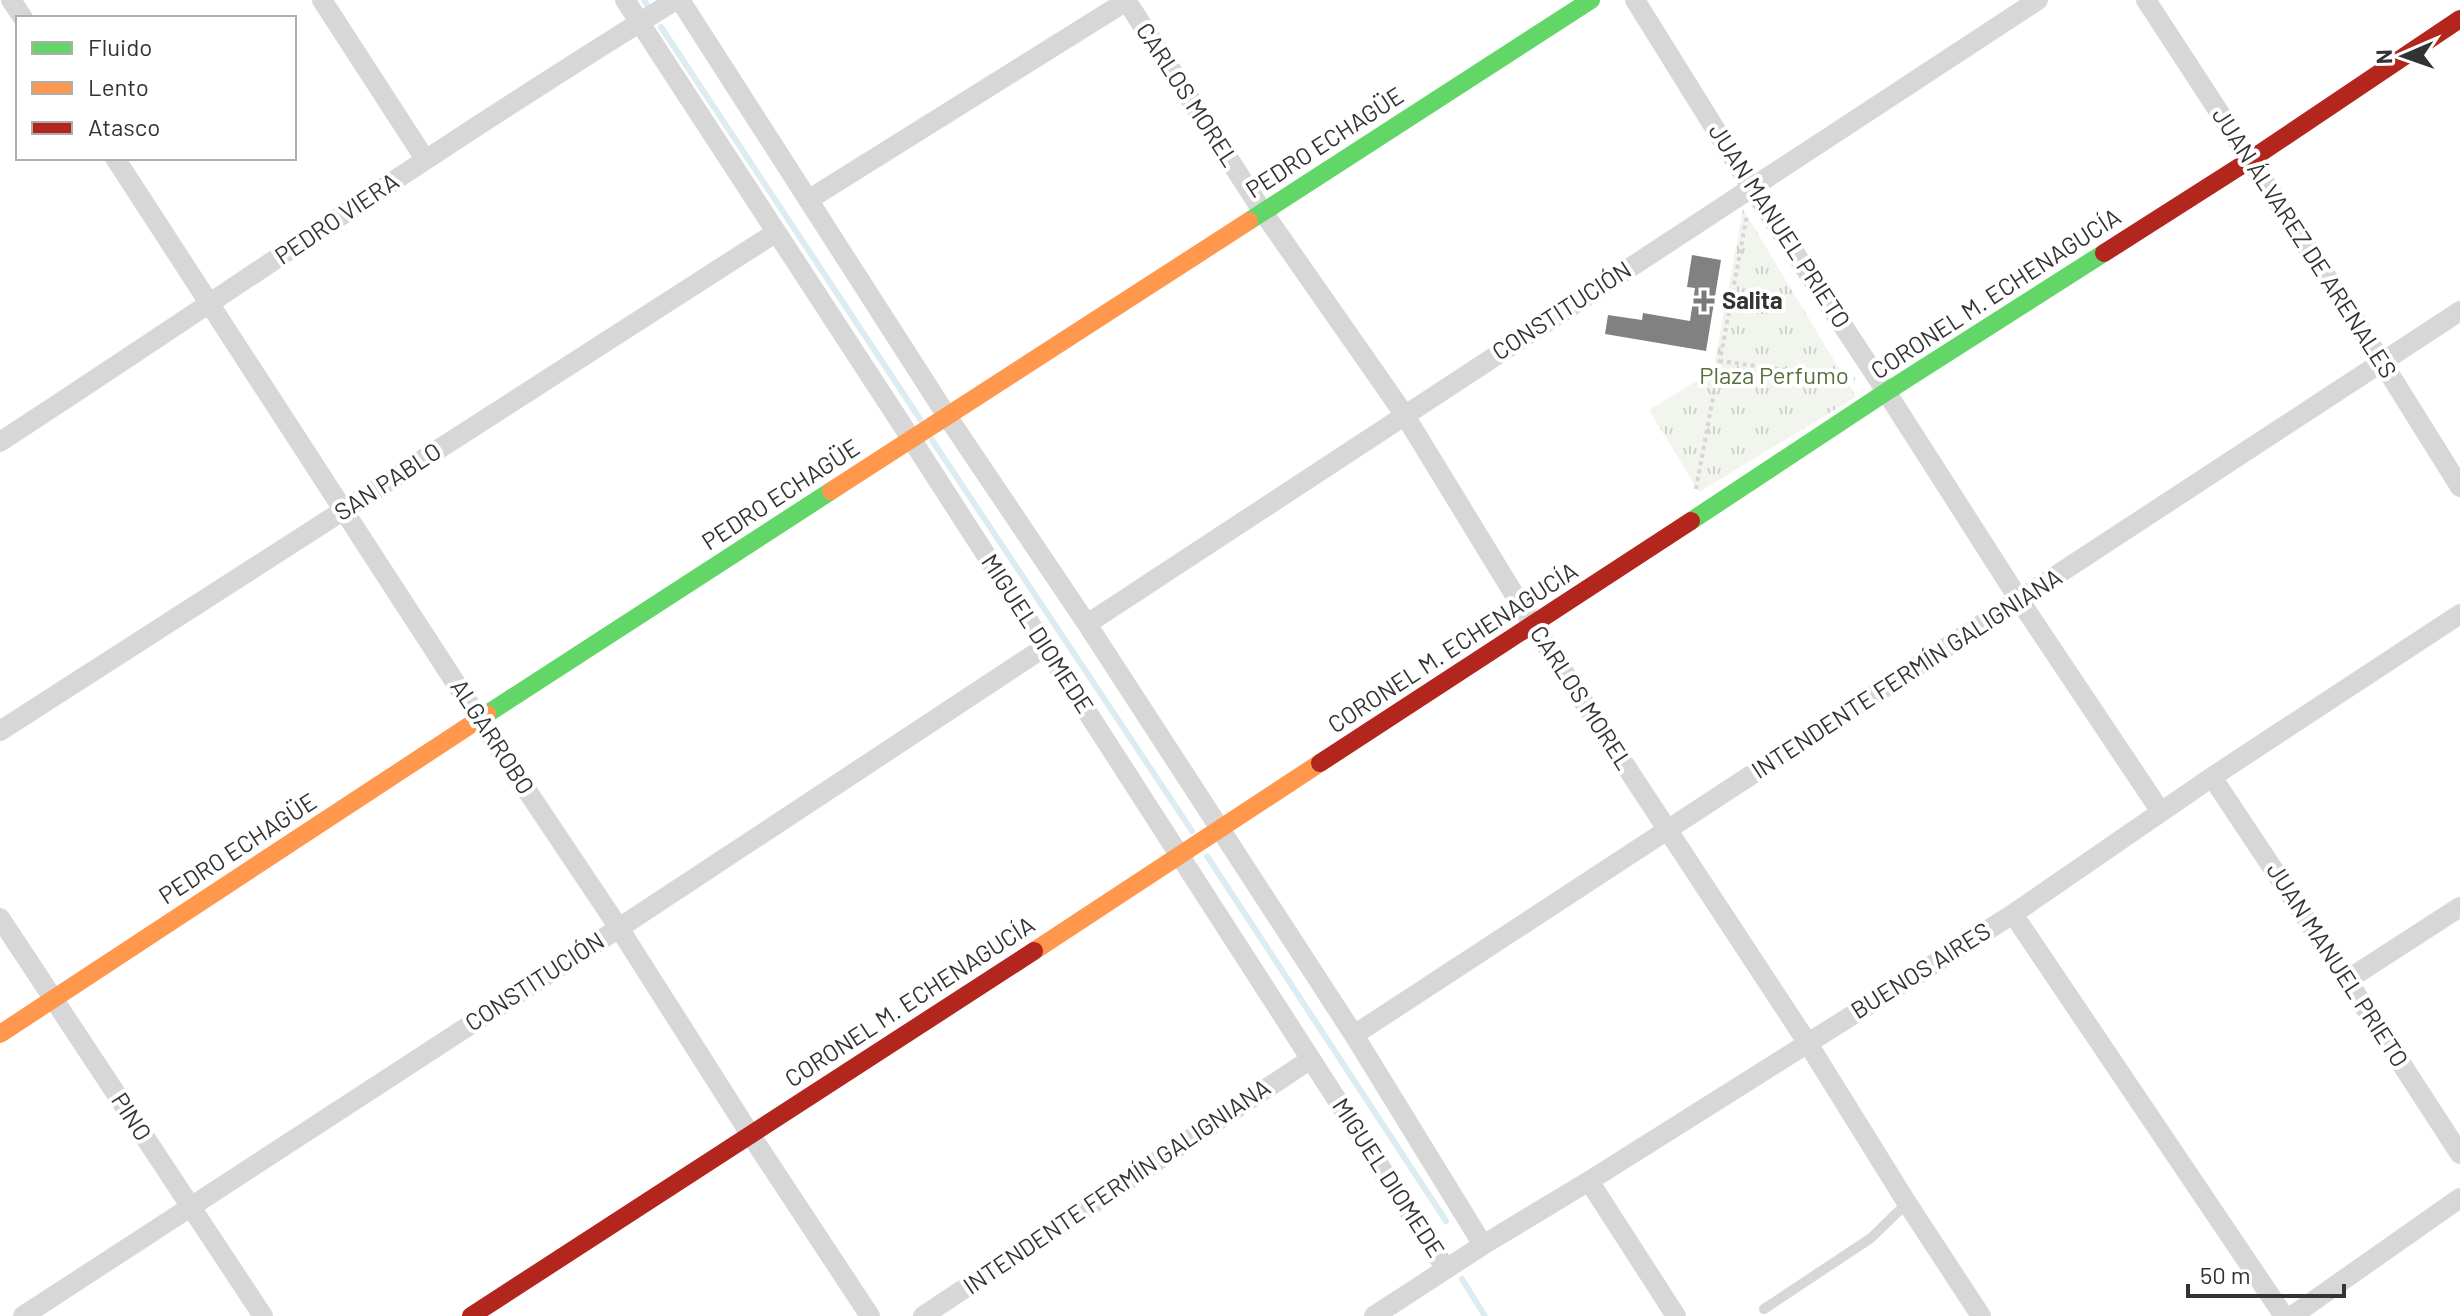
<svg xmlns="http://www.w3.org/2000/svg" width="2460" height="1316" viewBox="0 0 2460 1316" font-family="Barlow,sans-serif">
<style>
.grass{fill:url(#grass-tufts)}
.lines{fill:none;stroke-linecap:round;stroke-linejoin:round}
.stream{stroke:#ddebf3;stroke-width:6}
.building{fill:#818181}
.path{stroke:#d6d6d6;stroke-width:4;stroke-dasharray:4 4;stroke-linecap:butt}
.lane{stroke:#d7d7d7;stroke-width:10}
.street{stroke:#d7d7d7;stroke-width:20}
.fast{stroke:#63d668;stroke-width:18}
.slow{stroke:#ff974d;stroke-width:18}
.jam{stroke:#b3261e;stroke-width:18}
.poi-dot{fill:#7a7a7a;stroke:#fff;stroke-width:3}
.labels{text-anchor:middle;stroke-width:8;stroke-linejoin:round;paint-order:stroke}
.street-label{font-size:24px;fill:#333;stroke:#fff}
.poi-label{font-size:24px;font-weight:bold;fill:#333;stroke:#fff;text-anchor:start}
.park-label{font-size:24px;fill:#56703f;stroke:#fff}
</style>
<defs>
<pattern id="grass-tufts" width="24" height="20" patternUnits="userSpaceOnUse" patternTransform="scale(2)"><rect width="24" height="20" fill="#f1f5ed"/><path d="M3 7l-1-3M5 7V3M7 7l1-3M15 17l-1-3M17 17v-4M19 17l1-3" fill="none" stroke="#cfd2cc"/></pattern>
</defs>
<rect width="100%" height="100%" fill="#fff"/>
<path class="grass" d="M1743,209L1856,397L1699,492L1649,410L1713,371Z"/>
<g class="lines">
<path class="stream" d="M644,0L647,5
M661,27L920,419
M932,440L1192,831
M1207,856L1446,1221
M1462,1279L1485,1316"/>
</g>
<path class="building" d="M1692,255L1721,260L1706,351L1605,334L1608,315L1642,320L1643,313L1690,321L1695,288L1687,287Z"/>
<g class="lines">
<path class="path" d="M1719,361L1855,379
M1696,489L1747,215"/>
<path class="lane" d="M1764,1309L1871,1238L1907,1203"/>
<path class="street" d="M11,0L23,18
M322,0L425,159
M625,0L912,440L1446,1269
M680,0L947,416L1087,624L1354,1035L1483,1245
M1126,0L1263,212L1404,414L1533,625L1807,1042L1907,1203L1981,1316
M1635,0L1752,188L1880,382L2020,601L2161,812
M2146,0L2382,362L2460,487
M115,158L479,719L619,928L750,1134L870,1316
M808,200L1128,0
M0,442C225,295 447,141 676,0
M1087,624L2038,0
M0,731L775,233
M2212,777L2347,980L2460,1154
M2013,914L2284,1316
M0,918L263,1316
M2347,980L2460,907
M1354,1035L2460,311
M1589,1181L1676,1316
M23,1316L619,928L1045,647
M923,1316L1311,1059
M1374,1316L1483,1245L1589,1181L2013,914L2212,777L2460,614
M2292,1316L2460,1198"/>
<path class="fast" d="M1249,221L1591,0
M1691,521L1886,392L2104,253
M487,714L831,491"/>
<path class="slow" d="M831,491L1249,221
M1034,951L1320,763
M0,1034L487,714"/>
<path class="jam" d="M2104,253L2250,160L2460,19
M1320,763L1691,521
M471,1316L1034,951"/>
</g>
<path class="poi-dot" d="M1700 289h8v8h8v8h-8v8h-8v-8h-8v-8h8z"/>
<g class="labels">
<g class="street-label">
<text transform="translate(1187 95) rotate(57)" y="8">CARLOS MOREL</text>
<text transform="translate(1325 143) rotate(-33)" y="8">PEDRO ECHAGÜE</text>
<text transform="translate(337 219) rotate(-34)" y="8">PEDRO VIERA</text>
<text transform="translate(1779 226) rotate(57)" y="8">JUAN MANUEL PRIETO</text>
<text transform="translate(2304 243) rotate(57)" y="8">JUAN ÁLVAREZ DE ARENALES</text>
<text transform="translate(1996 294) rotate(-33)" y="8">CORONEL M. ECHENAGUCÍA</text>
<text transform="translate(1562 311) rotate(-33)" y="8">CONSTITUCIÓN</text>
<text transform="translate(388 482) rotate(-33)" y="8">SAN PABLO</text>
<text transform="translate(781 495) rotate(-33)" y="8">PEDRO ECHAGÜE</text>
<text transform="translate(1037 634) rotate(57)" y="8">MIGUEL DIOMEDE</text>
<text transform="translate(1453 648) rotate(-33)" y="8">CORONEL M. ECHENAGUCÍA</text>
<text transform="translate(1907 674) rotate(-33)" y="8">INTENDENTE FERMÍN GALIGNIANA</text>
<text transform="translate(1581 698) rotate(57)" y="8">CARLOS MOREL</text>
<text transform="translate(492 737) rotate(57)" y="8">ALGARROBO</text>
<text transform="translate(238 849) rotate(-33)" y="8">PEDRO ECHAGÜE</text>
<text transform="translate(2337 965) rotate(57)" y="8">JUAN MANUEL PRIETO</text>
<text transform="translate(1921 971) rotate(-32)" y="8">BUENOS AIRES</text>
<text transform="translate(535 982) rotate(-33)" y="8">CONSTITUCIÓN</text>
<text transform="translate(910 1002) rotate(-33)" y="8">CORONEL M. ECHENAGUCÍA</text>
<text transform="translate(131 1117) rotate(57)" y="8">PINO</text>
<text transform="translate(1388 1178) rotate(57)" y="8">MIGUEL DIOMEDE</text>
<text transform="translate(1117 1187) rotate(-34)" y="8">INTENDENTE FERMÍN GALIGNIANA</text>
</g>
<g class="poi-label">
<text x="1722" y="309">Salita</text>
</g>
<g class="park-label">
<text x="1774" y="384">Plaza Perfumo</text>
</g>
</g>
<rect x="16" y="16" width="280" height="144" fill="#ffffff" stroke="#adadad" stroke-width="2"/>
<rect x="32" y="42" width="40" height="12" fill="#63d668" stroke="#adadad" stroke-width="2"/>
<text x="88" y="56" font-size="24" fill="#333333">Fluido</text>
<rect x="32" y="82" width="40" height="12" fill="#ff974d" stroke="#adadad" stroke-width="2"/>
<text x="88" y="96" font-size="24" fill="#333333">Lento</text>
<rect x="32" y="122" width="40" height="12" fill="#b3261e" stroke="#adadad" stroke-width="2"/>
<text x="88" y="136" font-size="24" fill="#333333">Atasco</text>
<g transform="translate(2404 56) rotate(268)" stroke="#ffffff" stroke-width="6" paint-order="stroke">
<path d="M0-6L14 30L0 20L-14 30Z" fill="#333333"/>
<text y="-12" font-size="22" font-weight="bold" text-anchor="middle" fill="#333333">N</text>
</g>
<path d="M2188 1284v12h156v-12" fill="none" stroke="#333333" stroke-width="4"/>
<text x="2200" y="1284" font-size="24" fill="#333333" stroke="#ffffff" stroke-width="6" paint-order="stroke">50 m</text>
</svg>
